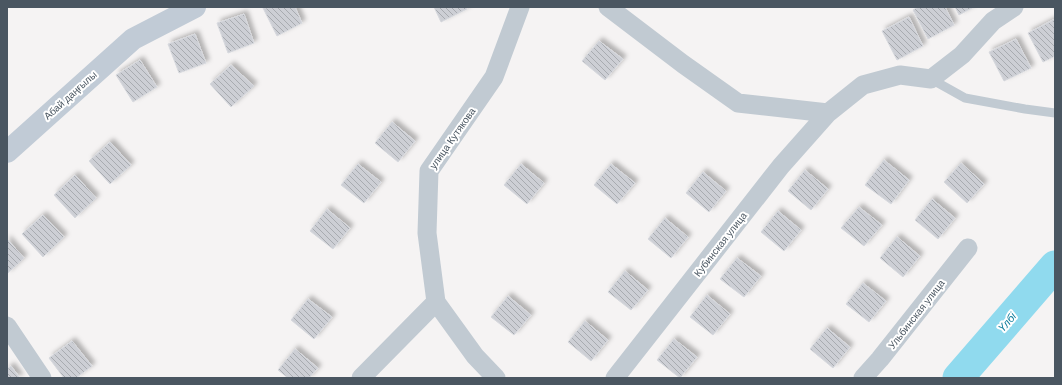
<svg xmlns="http://www.w3.org/2000/svg" width="1062" height="385" viewBox="0 0 1062 385" font-family="Arial,sans-serif">
<style>
.lines{fill:none;stroke-linecap:round;stroke-linejoin:round}
.river{stroke:#90daee;stroke-width:31}
.building{fill:url(#building-back-hatch);stroke:#d7d9de;filter:url(#shadow)}
.lane{stroke:#c1cad2;stroke-width:9}
.street{stroke:#c1cad2;stroke-width:19}
.secondary{stroke:#c1cbd6;stroke-width:22}
.labels{text-anchor:middle;stroke-width:4;stroke-linejoin:round;paint-order:stroke}
.street-label{font-size:10px;fill:#4a5661;stroke:#fff}
.water-label{font-size:11px;font-style:italic;fill:#0c7c9b;stroke:#fff}
</style>
<defs>
<pattern id="building-back-hatch" width="6" height="6" patternUnits="userSpaceOnUse"><rect width="6" height="6" fill="#cdcfd5"/><path d="M-1 5l2 2M0 0l6 6M5-1l2 2" fill="none" stroke="#a8abb0"/></pattern>
<filter id="shadow"><feDropShadow dx="3.5" dy="-3.5" stdDeviation="2" flood-color="#0004"/></filter>
</defs>
<rect width="100%" height="100%" fill="#f5f3f3"/>
<g class="lines">
<path class="river" d="M958,378L1055,266"/>
</g>
<path class="building" d="M295,7L302,23L277,36L263,8Z
M434,7H466L467,9L441,22Z
M918,7H945L954,25L928,39L913,10Z
M955,7H974L959,15Z
M244,14L254,43L228,53L217,23Z
M909,17L923,46L897,60L882,31Z
M1055,19V56L1043,62L1028,33Z
M195,34L206,63L179,73L168,44Z
M1016,39L1031,68L1004,81L989,52Z
M599,41L623,59L605,80L582,61Z
M140,60L157,87L133,102L116,75Z
M231,65L254,86L231,107L210,84Z
M392,122L415,141L398,162L375,143Z
M110,142L131,165L110,184L89,161Z
M884,160L909,180L891,204L865,185Z
M961,163L984,184L967,203L944,182Z
M358,164L381,182L364,203L341,185Z
M521,164L544,183L527,204L504,185Z
M611,164L635,183L617,204L594,185Z
M805,170L828,189L811,210L788,191Z
M703,172L726,191L709,212L686,193Z
M75,175L96,198L75,218L54,195Z
M932,199L955,218L938,239L915,220Z
M859,207L882,225L864,246L841,228Z
M327,209L350,228L333,249L310,231Z
M778,211L801,230L784,251L761,232Z
M43,215L64,237L43,257L22,234Z
M665,218L688,237L671,258L648,239Z
M897,237L920,256L903,277L880,258Z
M7,239L24,258L7,274Z
M737,258L761,276L744,297L720,279Z
M625,271L648,290L631,310L608,292Z
M863,283L886,301L869,322L846,304Z
M707,295L730,314L713,335L690,317Z
M508,296L531,315L514,335L491,317Z
M308,299L332,317L314,339L291,320Z
M585,321L608,340L591,361L568,342Z
M827,328L850,347L833,368L810,349Z
M674,339L697,357L680,378L657,360Z
M72,341L92,366L76,378H64L49,358Z
M295,349L318,368L309,378H288L278,370Z
M11,366L20,378H7V369Z"/>
<g class="lines">
<path class="lane" d="M931,79L965,98L1025,109L1055,113"/>
<path class="street" d="M608,7L683,64L738,103L828,113L863,85L900,75L931,79L962,55L993,21L1014,7
M7,326L42,378
M361,378L436,302
M496,378L475,356L436,302L427,233L429,171L494,77L520,7
M615,378L781,166L828,113
M863,378L880,359L968,248"/>
<path class="secondary" d="M7,152L133,39L195,7"/>
</g>
<g class="labels">
<g class="street-label">
<text transform="translate(70 95) rotate(-42)" y="4">Абай даңғылы</text>
<text transform="translate(452 138) rotate(-55)" y="4">улица Кутякова</text>
<text transform="translate(720 244) rotate(-52)" y="4">Кубинская улица</text>
<text transform="translate(916 314) rotate(-52)" y="4">Ульбинская улица</text>
</g>
<g class="water-label">
<text transform="translate(1007 322) rotate(-49)" y="4">Үлбі</text>
</g>
</g>
<rect width="1062" height="385" fill="none" stroke="#4a5661" stroke-width="16"/>
</svg>
